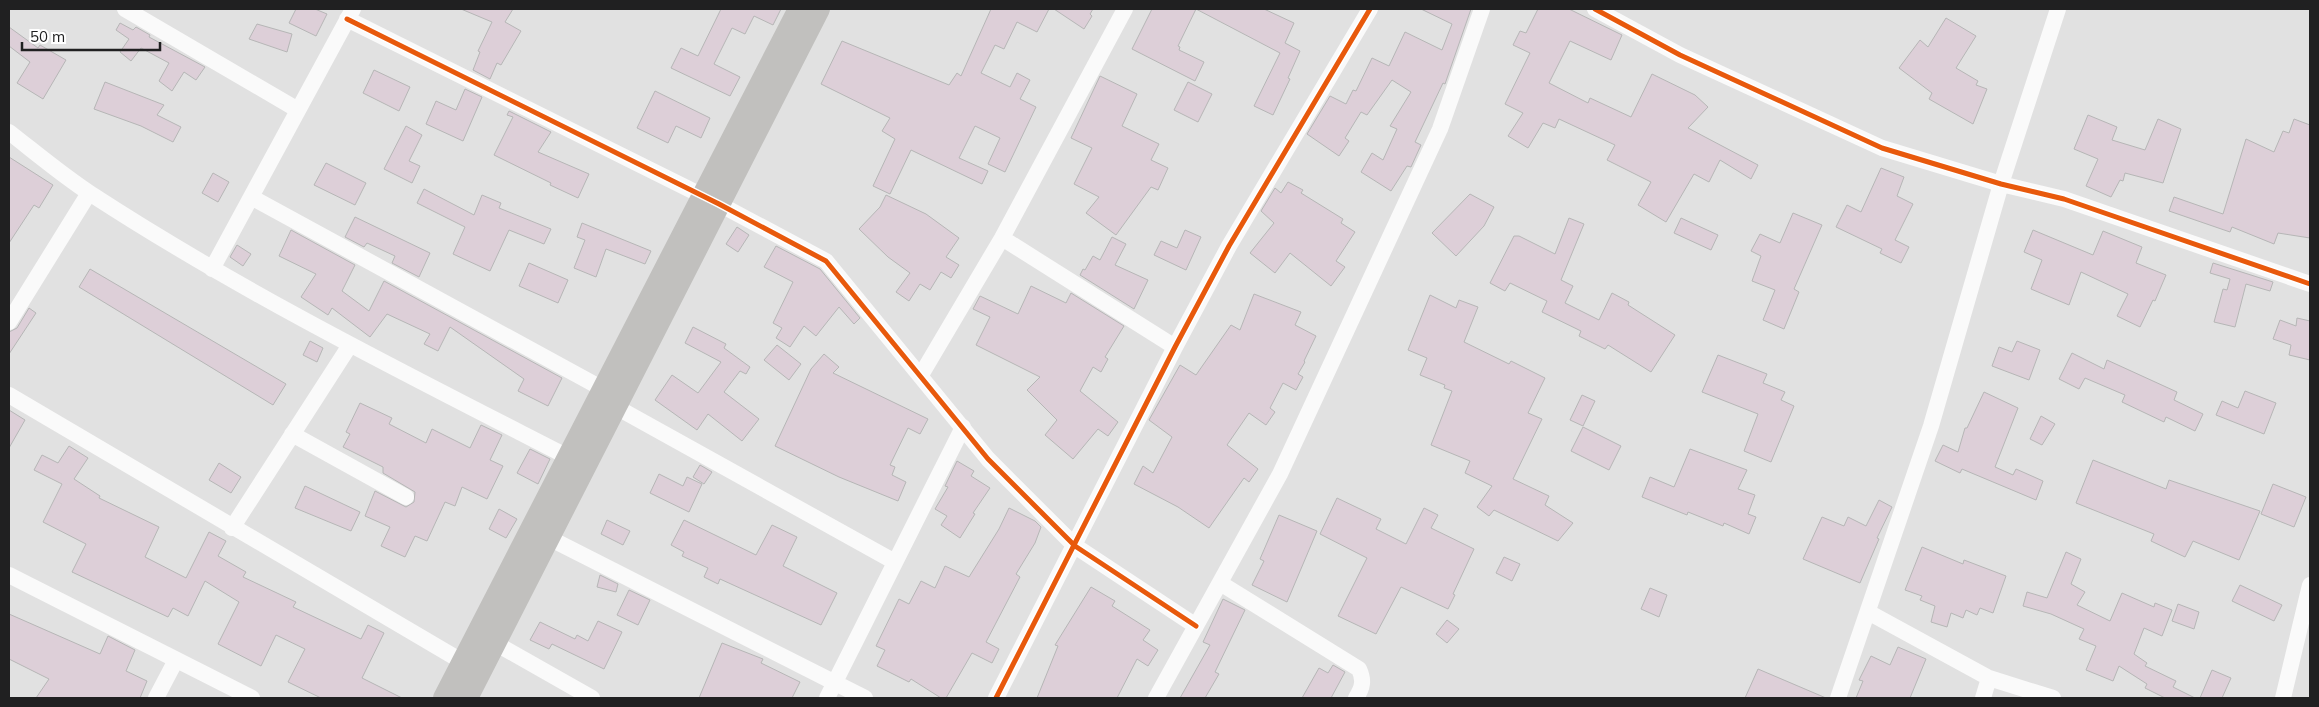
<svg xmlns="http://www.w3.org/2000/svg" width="2319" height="707" viewBox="0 0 2319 707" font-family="Mulish,sans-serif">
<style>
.building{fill:#ddcfd8;stroke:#b6b6b6}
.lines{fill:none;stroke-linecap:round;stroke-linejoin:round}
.street{stroke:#fafafa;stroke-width:16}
.secondary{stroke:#c1c0be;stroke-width:22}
.cycleway-casing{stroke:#fff;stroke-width:8}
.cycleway{stroke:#e8590c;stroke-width:5}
</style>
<rect width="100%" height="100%" fill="#e1e1e1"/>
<path class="building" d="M296,9H315L327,14L316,36L289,23Z
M461,9H513L505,22L521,31L501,65L497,63L490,79L473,70L480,52L478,51L492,22Z
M721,9H781L773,25L754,16L745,34L732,28L714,64L740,77L730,96L671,68L681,48L698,56Z
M991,9H1049L1037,32L1017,22L1004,49L995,45L981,73L1010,87L1017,73L1030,80L1020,99L1036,107L1005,172L988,164L1000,138L975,126L959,158L988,171L982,184L911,150L890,194L873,186L895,139L882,131L890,118L821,84L842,41L949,85L957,73L961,76Z
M1054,9H1093L1090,14L1092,16L1084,29Z
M1152,9H1264L1294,23L1285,43L1300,51L1288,78L1290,79L1273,115L1254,106L1280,53L1196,9L1178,46L1180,47L1179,50L1204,62L1195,81L1132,49Z
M1421,9H1471L1445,84L1443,83L1415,142L1421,145L1411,167L1407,166L1391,191L1361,172L1372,153L1383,160L1397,129L1390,126L1411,92L1392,80L1367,115L1361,112L1345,138L1349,141L1339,156L1307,134L1330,96L1346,104L1353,90L1356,91L1372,58L1389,66L1405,32L1442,50L1452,24Z
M1538,9H1569L1622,35L1611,60L1570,41L1549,83L1588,103L1590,98L1631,117L1652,74L1695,95L1708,107L1688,128L1758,165L1751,179L1720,160L1709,182L1694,174L1666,222L1638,205L1651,182L1607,160L1615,145L1559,119L1555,128L1543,123L1528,148L1508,136L1523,113L1505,104L1530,53L1513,45L1520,31L1526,33Z
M1946,18L1976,36L1956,68L1978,81L1976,85L1987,89L1973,124L1929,99L1932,93L1899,68L1920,40L1928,47Z
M120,23L133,30L136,27L150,35L149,37L205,67L196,80L184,72L172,91L159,81L169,63L141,48L131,61L120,52L129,39L116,30Z
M257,24L292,34L287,52L249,39Z
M9,27L38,48L40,45L66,60L43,99L17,83L30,62L9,46Z
M374,70L410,87L399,111L363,93Z
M1100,76L1137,94L1122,126L1159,144L1151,160L1168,168L1158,190L1151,187L1116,235L1086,213L1099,197L1074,184L1092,148L1071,138Z
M105,82L164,105L157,115L181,127L173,142L141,126L94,109Z
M1188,82L1212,94L1198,122L1174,110Z
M465,89L482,97L463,141L426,124L436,101L456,110Z
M655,91L710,118L701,138L676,126L668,143L637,128Z
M509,111L551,132L538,152L589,174L578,198L550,185L551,183L494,155L513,117L507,115Z
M2088,115L2117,127L2112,140L2145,150L2158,119L2181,129L2163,183L2125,173L2123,181L2120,180L2111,197L2086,186L2098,159L2074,149Z
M2294,119L2310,125V238L2278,233L2274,244L2232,227L2230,232L2169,211L2174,197L2223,214L2246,139L2274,152L2283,131L2289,133Z
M406,126L422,135L409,161L420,166L412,183L384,169Z
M9,157L53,185L39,208L34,205L9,243Z
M326,163L366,183L355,205L314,185Z
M1881,168L1904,177L1897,196L1913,204L1895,240L1909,247L1901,263L1880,253L1882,249L1836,227L1847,205L1861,212Z
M213,173L229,182L218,202L202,193Z
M1288,182L1303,190L1301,193L1343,219L1341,223L1355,232L1336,261L1345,267L1331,286L1290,253L1275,273L1250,253L1274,223L1261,211L1275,188L1281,193Z
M424,189L474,215L482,195L501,203L499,208L551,229L544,244L509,230L490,271L453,254L465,227L417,203Z
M1470,194L1494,207L1484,226L1456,256L1432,233Z
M886,195L926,214L959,238L946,257L959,265L951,278L941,272L930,290L920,284L909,301L896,292L910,273L888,257L859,229L880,207Z
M1793,213L1822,225L1794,289L1799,292L1784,329L1763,320L1775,290L1752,281L1761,256L1751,251L1760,234L1780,243Z
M355,217L430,253L419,277L392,263L395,256L367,243L364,247L345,237Z
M1569,218L1584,224L1561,280L1573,286L1565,303L1599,320L1612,293L1629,302L1628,305L1675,335L1651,372L1608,345L1605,349L1579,336L1581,331L1542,312L1547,301L1510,283L1505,291L1490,283L1514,236H1519L1555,254Z
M1681,218L1718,235L1711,250L1674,233Z
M582,223L651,251L645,264L606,249L596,277L574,268L585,240L577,237Z
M737,227L749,235L738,252L726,244Z
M291,230L355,265L342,291L369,311L384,281L562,378L548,406L518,391L524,379L450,327L438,351L424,344L430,334L387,314L370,337L332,308L328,315L301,297L316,274L279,256Z
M1185,230L1201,237L1186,270L1154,255L1161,241L1177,248Z
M2033,230L2093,255L2103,231L2142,247L2136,263L2166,275L2155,301L2153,300L2140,327L2117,316L2128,294L2081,272L2069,305L2031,289L2042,260L2024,252Z
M1112,237L1126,244L1115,265L1148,280L1134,309L1080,275L1083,269L1085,270L1093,256L1100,260Z
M237,245L251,254L243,266L230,257Z
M776,246L820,269L860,318L854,324L839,307L816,336L804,326L790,347L776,338L782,328L773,323L793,282L764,267Z
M529,263L568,280L558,303L519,286Z
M2213,263L2273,282L2270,291L2246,284L2235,327L2214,322L2223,289L2227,290L2230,279L2210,273Z
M90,269L286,384L273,405L79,287Z
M1031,286L1066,303L1071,293L1124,326L1105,357L1108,359L1101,372L1093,367L1080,391L1118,422L1108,436L1098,429L1073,459L1045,435L1057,420L1027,390L1040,377L976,345L990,317L973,309L980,296L1018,314Z
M1254,294L1301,312L1295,325L1316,336L1304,361L1305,362L1298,374L1303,377L1296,390L1283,383L1270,408L1275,412L1266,425L1249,413L1227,445L1258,469L1249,482L1244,478L1209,528L1178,507L1134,484L1143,466L1153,473L1172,437L1149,420L1180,365L1196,375L1231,325L1240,330Z
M1430,295L1456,308L1459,300L1478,307L1464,342L1509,364L1511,361L1545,378L1528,413L1542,419L1513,479L1549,496L1545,505L1573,523L1558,541L1494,510L1489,516L1477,507L1492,486L1465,473L1470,461L1431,445L1452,391L1444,388L1445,385L1420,375L1427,358L1408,350Z
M29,308L36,313L9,354V332L17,328Z
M2297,318L2310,321V360L2289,355L2291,345L2273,339L2280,320L2296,326Z
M693,327L726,344L724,348L750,367L746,374L740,371L724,392L759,419L742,441L708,414L697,430L655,400L672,375L698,393L721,362L685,343Z
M310,341L323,348L317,362L303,355Z
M2017,341L2040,350L2029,380L1992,366L1999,347L2012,352Z
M777,345L801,364L789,380L764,360Z
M2072,353L2104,369L2107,360L2177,392L2174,400L2203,414L2195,431L2166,417L2164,422L2122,402L2125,395L2085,378L2079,389L2059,379Z
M824,354L839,367L833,373L928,419L920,434L908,428L890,465L895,467L892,475L906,482L898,501L839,477L775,446L811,369Z
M1718,355L1767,374L1763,383L1785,392L1781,400L1794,406L1771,462L1744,451L1758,414L1702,392Z
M2245,391L2276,403L2264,434L2216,415L2222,401L2238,408Z
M1984,392L2018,408L1995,467L2013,475L2016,469L2043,481L2036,500L1962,469L1960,473L1935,461L1943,445L1958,452L1965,428H1967Z
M1582,395L1595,401L1583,426L1570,420Z
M360,403L392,418L389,424L426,443L432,429L470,448L481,425L502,435L490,460L503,466L487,499L462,487L455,506L445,502L427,541L415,536L405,557L381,546L390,527L365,516L375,491L406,507L414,502L415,492L383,473V467L343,447L350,434L346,432Z
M9,410L25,420L9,448Z
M2041,416L2055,424L2042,445L2030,439Z
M1583,427L1621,446L1609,470L1571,451Z
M69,446L88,458L74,479L100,496L99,498L159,527L145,557L186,578L209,532L226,541L218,556L246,572L243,577L296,602L293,607L361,639L368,625L384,633L362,678L402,698H321L288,682L305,649L276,635L261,666L218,644L239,602L205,581L188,616L173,608L168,617L72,572L86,544L43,522L62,484L34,470L42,455L58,463Z
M530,449L550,459L538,484L517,473Z
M1690,449L1747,470L1738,489L1755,495L1748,514L1756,517L1749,534L1724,523L1723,526L1688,512L1687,515L1642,497L1650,477L1674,487Z
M2093,460L2166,489L2169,480L2260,511L2239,560L2193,541L2185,557L2151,541L2154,534L2076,503Z
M957,461L974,471L971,476L990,488L973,513L975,514L960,538L941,525L947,516L935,509L948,487L945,486Z
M219,463L241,477L231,493L209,480Z
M700,465L712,472L704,484L693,477Z
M659,474L683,486L687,477L702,484L689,512L650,493Z
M2273,484L2306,497L2294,527L2261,514Z
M305,486L360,512L351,531L295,508Z
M1337,498L1381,519L1376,529L1406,544L1424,508L1438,515L1431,528L1474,549L1453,594L1455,595L1448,609L1401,587L1376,634L1338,616L1367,558L1320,534Z
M1879,500L1892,507L1877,538L1879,539L1860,583L1803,559L1822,517L1844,526L1848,517L1866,526Z
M1009,508L1035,521L1041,527L1035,543L1016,574L1020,577L986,642L999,649L992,663L972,653L946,698H941L911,679L909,682L877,666L885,650L876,646L899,599L909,604L921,581L935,588L945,566L969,577L999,529Z
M499,509L517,519L506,538L489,529Z
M1279,515L1317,531L1287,602L1252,585L1264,561L1260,559Z
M607,520L630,531L623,545L601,534Z
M684,520L756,555L772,525L797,537L783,566L837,593L821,625L720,579L718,584L704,577L708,568L682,556L684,552L671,545Z
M1922,547L1963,564L1964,560L2006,576L1993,613L1980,608L1977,615L1966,610L1963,618L1951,613L1947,627L1931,622L1935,606L1920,600L1922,596L1905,590Z
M2066,552L2081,559L2071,584L2085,592L2077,605L2110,621L2122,593L2154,607L2155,603L2172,610L2162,636L2144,628L2134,654L2147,663L2145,666L2176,681L2173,687L2195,698H2165L2145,688L2147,684L2119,666L2113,681L2086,670L2096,646L2079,639L2084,629L2051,614L2023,606L2027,592L2047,598Z
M1504,557L1520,564L1512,581L1496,573Z
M600,575L618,584L616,592L597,587Z
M2240,585L2282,605L2274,621L2232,601Z
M1091,587L1115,601L1112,606L1150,630L1143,640L1158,650L1148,666L1137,659L1117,698H1037L1058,646L1055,645Z
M1650,588L1667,595L1659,617L1641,609Z
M629,590L650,600L638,625L617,615Z
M1223,599L1245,610L1215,672L1219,674L1205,698H1180L1210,645L1203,642Z
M2178,604L2199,612L2194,629L2172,621Z
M9,614L100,654L108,636L135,650L126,671L147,681L140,698H36L49,679L9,659Z
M1447,620L1459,629L1447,643L1436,634Z
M598,621L622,632L604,669L552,644L549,649L530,640L540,622L575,639L577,635L588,641Z
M722,643L763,659L761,663L800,682L792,698H699Z
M1898,647L1926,659L1910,698H1856L1863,681L1859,680L1871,656L1890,665Z
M1333,665L1345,672L1331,698H1302L1319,668L1328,673Z
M1758,669L1826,698H1745Z
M2212,670L2231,678L2222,698H2200Z"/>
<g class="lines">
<path class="street" d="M125,9L298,110
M1595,9L1680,55L1882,148L2001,184L2064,199L2310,284
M347,19L719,204L826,261L988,459L1075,546L1196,626
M9,132C36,153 62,175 91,194C243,293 406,374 568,457
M251,197L603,389
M1002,238L1175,347
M212,269L353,9
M9,322L89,193
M921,375L1002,238L1125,9
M9,395L463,662
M616,407L895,562
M292,434L406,497
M232,528L350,345
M549,538L865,698
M9,575L252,698
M1220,583L1359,669C1364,680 1363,687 1356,698
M1868,612L1989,678L2053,698
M495,643L592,698
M156,698L176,660
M827,698L963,427
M996,698L1175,347L1229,246L1370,9
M1156,698L1280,474L1440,129L1482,9
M1838,698L1931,426L2001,184L2058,9
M1983,698L1989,678
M2283,698L2310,585"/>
<path class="secondary" d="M444,698L799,9
M467,698L819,9"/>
<defs>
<path id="cycleway" d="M1595,9L1680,55L1882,148L2001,184L2064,199L2310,284
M347,19L719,204L826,261L988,459L1075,546L1196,626
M996,698L1175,347L1229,246L1370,9"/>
</defs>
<use href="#cycleway" class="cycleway-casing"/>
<use href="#cycleway" class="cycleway"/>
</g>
<rect width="2319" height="707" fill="none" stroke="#202021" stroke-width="20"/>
<path d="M22 42v8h138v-8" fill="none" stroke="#202021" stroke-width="2.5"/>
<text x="30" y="42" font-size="15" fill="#202021" stroke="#ffffff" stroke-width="4" paint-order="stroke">50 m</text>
</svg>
